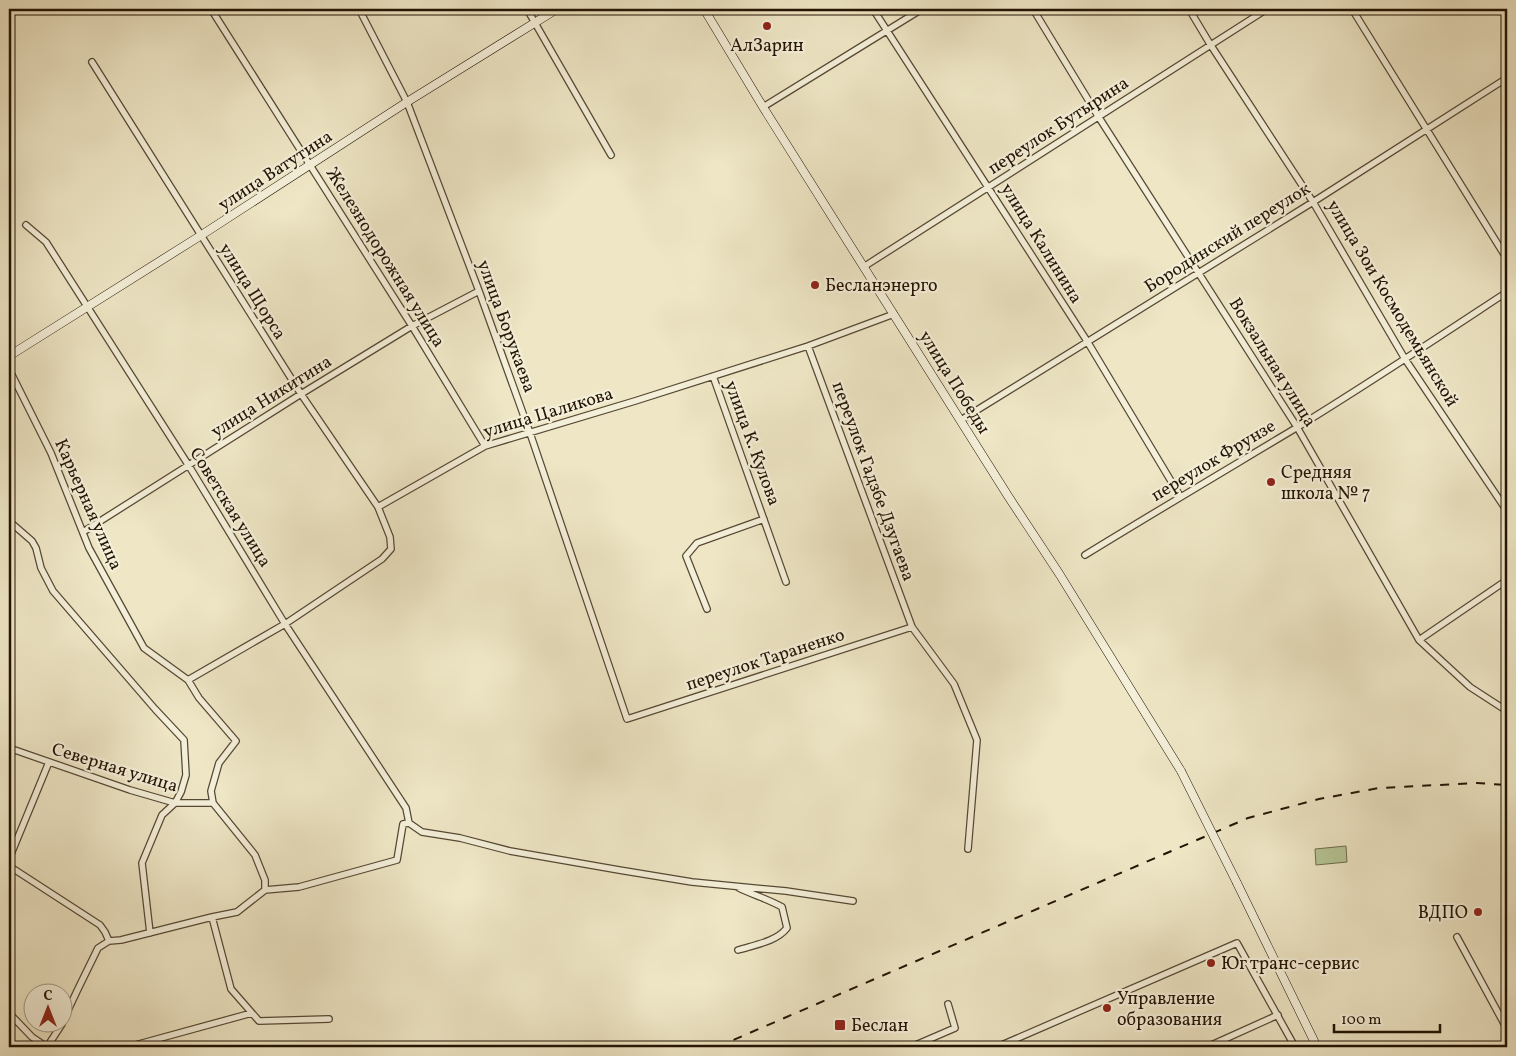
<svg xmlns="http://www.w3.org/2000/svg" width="1516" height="1056" viewBox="0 0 1516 1056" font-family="Vollkorn,serif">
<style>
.green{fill:#b6c696;stroke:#6c6c4c}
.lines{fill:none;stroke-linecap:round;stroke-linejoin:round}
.street-casing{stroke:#564834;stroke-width:8}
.secondary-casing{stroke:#231303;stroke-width:9}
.street{stroke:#f4efd9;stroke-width:5.5}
.secondary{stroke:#f4efd9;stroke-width:8}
.rail{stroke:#231303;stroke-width:2;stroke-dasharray:9 9;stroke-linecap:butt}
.secondary-bridge-casing{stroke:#231303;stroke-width:9;stroke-linecap:butt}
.secondary-bridge{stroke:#f4efd9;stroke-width:8}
.poi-dot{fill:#8f2418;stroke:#f4efd9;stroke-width:2}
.labels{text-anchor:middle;stroke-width:4.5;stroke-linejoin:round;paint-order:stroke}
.poi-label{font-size:18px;fill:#231303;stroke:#f4efd9;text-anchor:start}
.street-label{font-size:18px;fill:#231303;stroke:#f4efd9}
</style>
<rect width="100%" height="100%" fill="#eee6c5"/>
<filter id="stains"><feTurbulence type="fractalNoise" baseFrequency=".004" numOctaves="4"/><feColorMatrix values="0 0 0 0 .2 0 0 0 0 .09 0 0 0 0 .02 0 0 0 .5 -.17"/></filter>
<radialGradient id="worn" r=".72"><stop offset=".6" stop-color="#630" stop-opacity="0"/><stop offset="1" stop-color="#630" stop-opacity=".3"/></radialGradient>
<path class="green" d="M1346,846L1347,862L1316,865L1315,849Z"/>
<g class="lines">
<defs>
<path id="street" d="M211,9L412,326L485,446
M359,9L407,102L479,291L530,433L627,719L912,627
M527,9L611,155
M873,9L1087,341L1180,496
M1033,9L1098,116L1297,427L1419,640L1470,687L1507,711
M1189,9L1210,44L1313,202L1405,359L1507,511
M1352,9L1507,259
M92,62L301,394L378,507
M763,107L922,9
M26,225L46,242L189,466L285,624L406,808L409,823L422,832L460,838L510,851L619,870L692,882L786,891L853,901
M865,266L1267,9
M808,346L912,627L954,684L977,740L968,849
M9,369L51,453L89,548L144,648L188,680L199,698L236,741L219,763L211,791L213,803L255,855L265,880V890L299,887L397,860L403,824L409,823
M713,376L786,582
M961,420L1313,202L1507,78
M9,521L32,541L36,548L41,568L53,591L155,709L184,740L186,775L181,792L175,803L162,815L142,863L150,933
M83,532L301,394L412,326L479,291
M1085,555C1155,512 1226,470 1296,428C1368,384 1437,338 1507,292
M707,609L686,556L697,543L764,519
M1419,640L1507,580
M188,680L285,624L382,559L391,549L390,537L378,507L485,446L635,401L808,346L894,314
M9,748L130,790L175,803H213
M9,859L49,762
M9,866L100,925L105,932L109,941L98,948L77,991L62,1023
M212,917L231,989L259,1021L329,1019
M1457,937L1507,1029
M109,941L121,940L212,917L237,912L265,890
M738,950C754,945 776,942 787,928L782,907C768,899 753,895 739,888
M9,1013L32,1037L47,1047
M47,1047L62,1024
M128,1047L252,1013
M911,1047L955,1028L948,1004
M997,1047L1237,943L1295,1047
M1207,1047L1278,1015"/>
<path id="secondary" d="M704,9L763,107L1008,496L1060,575L1181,771
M9,356L200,236L407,102L557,9
M1237,883L1317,1047"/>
</defs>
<use href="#street" class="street-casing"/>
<use href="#secondary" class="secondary-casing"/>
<use href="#street" class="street"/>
<use href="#secondary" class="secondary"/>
<path class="rail" d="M717,1047L1248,818L1319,799L1379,788L1477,783L1507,785"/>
<defs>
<path id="secondary-bridge" d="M1181,771L1237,883"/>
</defs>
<use href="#secondary-bridge" class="secondary-bridge-casing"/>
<use href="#secondary-bridge" class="secondary-bridge"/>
</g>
<g class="poi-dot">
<circle cx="767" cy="26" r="5"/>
<circle cx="815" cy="285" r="5"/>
<circle cx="1271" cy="482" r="5"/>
<circle cx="1478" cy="912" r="5"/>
<circle cx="1211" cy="963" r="5"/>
<circle cx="1107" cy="1008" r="5"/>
<rect x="834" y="1019" width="12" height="12" rx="2.5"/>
</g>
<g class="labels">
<g class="poi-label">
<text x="767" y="51" text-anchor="middle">АлЗарин</text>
<text x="825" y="291">Бесланэнерго</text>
<text x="1281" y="478">Средняя<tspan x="1281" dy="21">школа № 7</tspan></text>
<text x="1468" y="918" text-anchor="end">ВДПО</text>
<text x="1221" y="969">Юг транс-сервис</text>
<text x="1117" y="1004">Управление<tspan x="1117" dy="21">образования</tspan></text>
<text x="851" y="1031">Беслан</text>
</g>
<g class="street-label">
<text transform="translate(1058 125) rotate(-33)" y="6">переулок Бутырина</text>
<text transform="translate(275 170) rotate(-33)" y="6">улица Ватутина</text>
<text transform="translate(1227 237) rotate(-32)" y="6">Бородинский переулок</text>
<text transform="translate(1042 243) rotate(58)" y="6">улица Калинина</text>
<text transform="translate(386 257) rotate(58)" y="6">Железнодорожная улица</text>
<text transform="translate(253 291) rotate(58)" y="6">улица Щорса</text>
<text transform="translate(1393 303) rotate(59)" y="6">улица Зои Космодемьянской</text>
<text transform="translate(507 326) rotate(70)" y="6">улица Борукаева</text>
<text transform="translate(1273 362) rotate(58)" y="6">Вокзальная улица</text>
<text transform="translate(955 382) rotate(58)" y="6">улица Победы</text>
<text transform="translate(271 396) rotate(-32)" y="6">улица Никитина</text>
<text transform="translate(548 412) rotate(-17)" y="6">улица Цаликова</text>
<text transform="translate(753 443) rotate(70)" y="6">улица К. Кулова</text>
<text transform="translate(1213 460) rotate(-31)" y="6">переулок Фрунзе</text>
<text transform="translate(874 481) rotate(70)" y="6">переулок Гадзбе Дзугаева</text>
<text transform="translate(89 504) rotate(66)" y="6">Карьерная улица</text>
<text transform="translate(231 507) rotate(58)" y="6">Советская улица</text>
<text transform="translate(765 659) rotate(-18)" y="6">переулок Тараненко</text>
<text transform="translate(115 767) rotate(17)" y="6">Северная улица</text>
</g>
</g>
<rect width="1516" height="1056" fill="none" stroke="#eee6c5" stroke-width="30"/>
<rect x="10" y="10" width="1496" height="1036" fill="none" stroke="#231303" stroke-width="2.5"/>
<rect x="15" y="15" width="1486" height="1026" fill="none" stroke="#231303"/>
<g transform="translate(48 1008)"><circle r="24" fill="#f4efd9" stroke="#a09783"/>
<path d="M0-4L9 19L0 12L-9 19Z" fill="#8f2418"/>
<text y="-8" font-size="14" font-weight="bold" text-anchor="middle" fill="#231303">С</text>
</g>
<path d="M1334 1024v8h106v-8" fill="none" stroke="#231303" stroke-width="2.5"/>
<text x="1341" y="1024" font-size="15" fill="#231303" stroke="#f4efd9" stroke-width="4" paint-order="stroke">100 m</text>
<rect width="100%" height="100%" filter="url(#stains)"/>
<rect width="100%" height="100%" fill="url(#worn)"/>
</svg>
